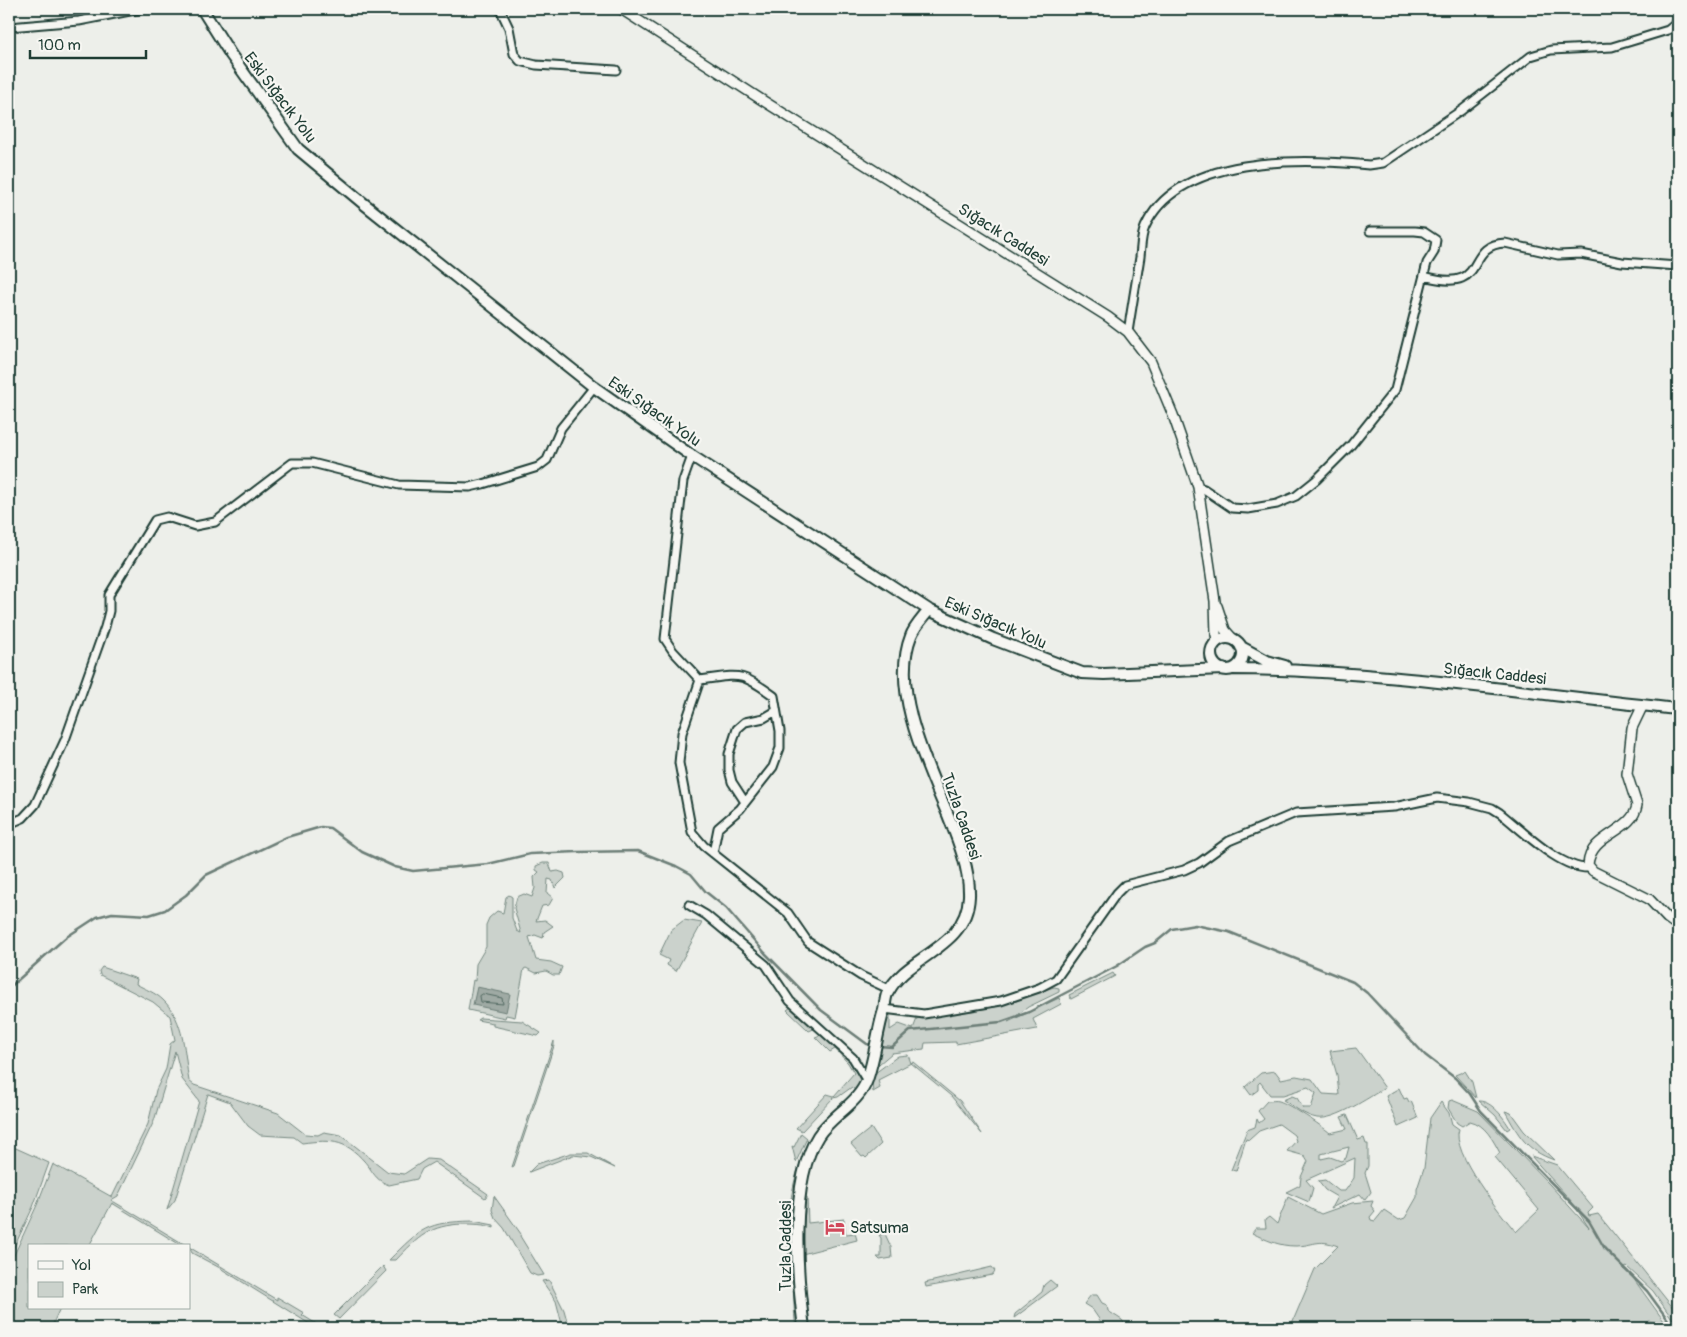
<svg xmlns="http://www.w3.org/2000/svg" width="1687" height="1337" viewBox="0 0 1687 1337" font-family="Pangolin,sans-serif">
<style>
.green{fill:#cbd2cc;stroke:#758880;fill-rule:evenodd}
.water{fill:#9faaa4;stroke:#6c7e77}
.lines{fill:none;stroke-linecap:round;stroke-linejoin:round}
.shore{stroke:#526961;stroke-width:1}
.stream{stroke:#6c7e77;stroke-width:2.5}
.minor-casing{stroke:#1f3d34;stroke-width:11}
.tertiary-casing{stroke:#1f3d34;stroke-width:12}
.secondary-casing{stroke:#1f3d34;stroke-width:14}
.minor{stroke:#f6f6f2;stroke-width:7}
.tertiary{stroke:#f6f6f2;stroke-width:9}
.secondary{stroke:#f6f6f2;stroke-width:10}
.labels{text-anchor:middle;stroke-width:4.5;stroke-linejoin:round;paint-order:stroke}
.street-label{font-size:16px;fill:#1f3d34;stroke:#f6f6f2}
.poi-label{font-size:16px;fill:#1f3d34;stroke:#f6f6f2;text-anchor:start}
</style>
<rect width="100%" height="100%" fill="#edefea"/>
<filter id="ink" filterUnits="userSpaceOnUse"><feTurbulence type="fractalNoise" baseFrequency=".02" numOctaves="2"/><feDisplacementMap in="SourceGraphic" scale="10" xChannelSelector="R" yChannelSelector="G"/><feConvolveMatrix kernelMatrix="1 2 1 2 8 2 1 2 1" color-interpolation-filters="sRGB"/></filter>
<g filter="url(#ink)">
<path class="green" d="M543,863H549L552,872L558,871L564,873L565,878L555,888L552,880L548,879L547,893L553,898L549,905L542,906L536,921L545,920L553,926L544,932L543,938L535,935L529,937L536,960L551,962L562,967L559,975H553L546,971L536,973L526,968L524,969L515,1017L506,1015L505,1018L468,1010L473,980L475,981L476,964L486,947V925L489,918L497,911L503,913L506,897L509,895L512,897V918L517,931L521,933L514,908L517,897L524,894L532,897L535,888L534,877L539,872L536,870V866Z
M684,920L702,923L676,971L667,965L669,960L659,955L671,930Z
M102,967L137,979L136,984C145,989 156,993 163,1000C185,1021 184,1053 189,1081L194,1085L278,1113L305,1134L318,1135L324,1132L341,1135L388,1172L404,1174L427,1159L439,1160L488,1194L485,1198L434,1162L422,1169L417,1179L389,1185C378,1181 375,1176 369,1167C348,1140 333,1139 302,1143L294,1137L260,1135L248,1126L230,1102L208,1094L175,1200L167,1210L199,1101L182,1079L175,1051L154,1121L118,1196L111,1200L187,1246H182L112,1203L89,1246H29V1308H60L51,1328H9V1266L37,1205L53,1164L112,1197L148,1124L156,1090L166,1069L170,1044L175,1040L170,1016L153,1002L100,975L99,971Z
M1113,973L1115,976L1071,999L1069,995Z
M1054,987L1059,988V992L1028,1007L1008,1022L1059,998L1061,1004L1033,1019L1037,1029L956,1044V1042L925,1043L924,1049L892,1053L873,1069L882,1022L890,1015V1030L899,1024L913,1029L918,1016L964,1012L995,1007Z
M791,1007L816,1028L809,1031L787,1010Z
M480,1018L522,1021L541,1033L538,1036L493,1026V1023L477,1020Z
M823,1034L850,1059L862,1085L857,1093L852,1087L838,1097L833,1098L802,1131L796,1128L827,1094L834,1096L854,1073L848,1063L835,1049L830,1052L815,1037Z
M554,1041V1046L514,1166L512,1167Z
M1356,1048L1385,1088C1369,1097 1335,1121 1317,1118C1305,1116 1293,1106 1283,1100L1292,1096L1297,1098L1303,1108H1311L1316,1093L1308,1087L1283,1095H1270L1260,1082L1258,1084V1090L1251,1095L1245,1087L1261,1073L1275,1071L1281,1079L1296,1076L1312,1079L1323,1094L1339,1095L1337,1075L1330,1051Z
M908,1055L911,1063L913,1062L960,1101L982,1134L951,1096L911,1063L878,1080L880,1088L873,1092L871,1076L898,1056Z
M1465,1071L1472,1082L1476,1098L1455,1075Z
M1399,1088L1404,1099L1407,1098L1409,1102L1411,1101L1418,1118L1398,1127L1386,1096Z
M1452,1100L1478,1111L1550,1185L1589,1228L1572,1202L1531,1156L1557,1165L1593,1208L1588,1213L1589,1216L1598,1214L1678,1314V1327L1653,1291L1627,1267L1623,1269L1633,1278L1669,1328H1660L1656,1322L1648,1321L1646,1328H1290L1315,1269L1338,1246C1317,1238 1314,1246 1295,1246C1279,1246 1266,1240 1252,1233L1256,1228H1266L1265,1220L1269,1217L1277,1224L1288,1197L1321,1214L1352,1203L1373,1201L1371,1206L1375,1211L1370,1217L1371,1220L1375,1221L1384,1210L1399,1220L1405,1218L1417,1197V1189L1424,1168L1430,1118L1441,1102L1449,1113L1452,1124L1459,1129C1450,1152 1501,1214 1516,1232L1539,1210L1495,1157L1500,1153C1493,1140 1485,1124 1470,1121L1462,1126L1457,1123L1448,1108L1449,1101Z
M1267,1101C1271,1101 1276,1100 1279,1101C1289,1104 1322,1126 1330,1133L1347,1129L1341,1117L1347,1115L1358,1140L1364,1138L1366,1144H1368V1166L1365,1173L1371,1192L1365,1200L1360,1194L1331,1208L1337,1197L1325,1190L1318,1181L1325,1180L1339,1191H1345L1354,1178L1355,1158L1306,1180L1313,1188L1309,1202L1286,1192L1300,1185L1301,1177L1308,1161L1305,1156L1287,1151L1296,1141L1294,1135L1279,1124L1259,1131L1249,1140L1246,1139L1236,1171L1231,1170L1247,1130L1255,1127L1257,1119L1259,1123L1264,1119L1258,1111ZM1349,1147L1346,1158L1341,1161L1330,1157L1321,1159V1154Z
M1479,1101C1492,1101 1504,1118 1510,1128L1507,1130L1495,1115Z
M1505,1111L1511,1113L1524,1131L1554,1160C1526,1150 1519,1136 1505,1111Z
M871,1128L881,1144L866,1158L864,1156L862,1157L851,1144Z
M801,1133L807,1138L796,1162L792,1146L794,1147Z
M9,1145L49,1163L33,1207L9,1258Z
M571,1153H588L615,1168L591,1157L573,1155L529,1172L537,1164Z
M800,1163L802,1164C795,1223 791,1269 799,1328H796C793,1310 795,1292 791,1274C785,1239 788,1197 800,1163Z
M494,1196L521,1234L520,1236L544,1275L537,1276L530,1273L504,1228L495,1218L492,1210Z
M803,1197H807L808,1223L844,1219L846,1234L855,1233L857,1240L802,1254L805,1208L802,1205Z
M473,1221L494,1225V1228C484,1224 474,1224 463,1224C430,1225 418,1237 396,1260H389C421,1228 427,1222 473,1221Z
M885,1234L891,1247L892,1258L880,1260L877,1257H881V1238L879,1235Z
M189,1247L277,1300V1297L304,1313L302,1315L323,1328H316L220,1268L192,1253Z
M383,1266L386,1271L339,1319L334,1315Z
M992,1267L995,1271L992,1275L926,1287L925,1283Z
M549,1280L564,1310L569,1328H563L556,1301L542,1281Z
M1050,1280L1057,1286L1014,1318L1015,1314L1042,1292L1044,1285Z
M1091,1295H1097L1102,1303L1107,1305L1108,1311L1122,1320L1127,1328L1103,1325L1092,1309L1084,1304Z"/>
<path class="water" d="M477,987L510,994L506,1012L473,1005Z"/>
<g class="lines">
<path class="shore" d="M483,994L502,998L503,1004L481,1002L480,996Z"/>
<path class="stream" d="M9,988L65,938L97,917L112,913L149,915L165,910L186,895L206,875L287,837L321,827L330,828L362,852L395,867L413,871L488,864L530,854L577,852L638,851L676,866L691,874L706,892L726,908L765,953L821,1010L867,1044L874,1045
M879,1046L892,1047L910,1031L1001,1022L1029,1012L1117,966L1145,947L1155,943L1172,929L1195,925L1229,932L1353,982L1367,993L1425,1055L1455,1078L1470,1094L1481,1111L1589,1221L1605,1249L1647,1291L1674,1328"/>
<defs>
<path id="minor" d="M500,9L509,28L514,54L520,61L536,65L616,70
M9,27L79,21L140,9
M1424,276C1491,295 1462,245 1505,243L1558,255L1581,254L1622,262L1678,266
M1128,332C1132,307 1136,282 1140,257C1141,248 1141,236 1145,227C1178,154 1302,158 1369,165L1383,163L1462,110L1531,56L1551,50L1612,47L1668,30L1678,22
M692,456L683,481L665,639L673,651L700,680L682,733L679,763L692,832L704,846L788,913L808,942L861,976L891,990
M1198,487L1204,489L1232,508L1248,509L1277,504L1296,496L1316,480L1351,445L1395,390L1427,263L1434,252L1436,240L1424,232L1415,231H1370
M700,680C740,675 740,671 774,696L780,731V748L773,767L740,809L718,828L713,853
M745,802L732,782L729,770V754L737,729L745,722L764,718L776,711
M9,824L23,818L35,805L65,740L105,627L109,611V595L155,520L167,517L195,526L215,522L292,463H312L399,485L470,487L483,484L538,467L547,460L561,428L594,387
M689,905L706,915L766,965L790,1001L853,1058L867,1081
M884,1009L924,1014L1001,1001L1039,988L1056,979L1117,893L1125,885L1184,870L1199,863L1229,841L1296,813L1394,807L1437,798L1469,802L1492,808L1500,813C1522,830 1561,870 1590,868"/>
<path id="tertiary" d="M621,9L762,100L1108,317L1128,332L1151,362L1173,415L1198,487L1215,601L1216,635L1218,641
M1217,606L1225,630L1233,639
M1643,705L1632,728L1627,774L1637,805C1633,833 1590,833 1588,865L1593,871L1649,899L1667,918L1678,926"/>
<path id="secondary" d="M202,9L231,55L298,149L363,203L594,387L692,456L929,610L993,639L1082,673L1104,674L1223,669
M1211 654a16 16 0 1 1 32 0a16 16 0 1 1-32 0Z
M1241,647L1267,661L1285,666
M1233,669C1382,670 1530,694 1678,709
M804,1328C797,1276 789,1182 818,1136C831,1116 859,1103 867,1080C875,1057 877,1032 884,1010C885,1005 885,999 887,994C906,955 967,949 969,896C970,869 958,840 948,815C927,765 890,689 911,636C914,627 923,618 929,610"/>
</defs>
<use href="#minor" class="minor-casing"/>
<use href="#tertiary" class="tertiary-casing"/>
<use href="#secondary" class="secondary-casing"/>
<use href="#minor" class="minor"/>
<use href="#tertiary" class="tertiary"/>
<use href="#secondary" class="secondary"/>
</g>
</g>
<defs>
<symbol id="hotel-bare" viewBox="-9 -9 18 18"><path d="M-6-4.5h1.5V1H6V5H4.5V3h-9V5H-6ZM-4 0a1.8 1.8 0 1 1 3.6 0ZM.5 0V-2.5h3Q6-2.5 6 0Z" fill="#d1495b" stroke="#f6f6f2" stroke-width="2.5" paint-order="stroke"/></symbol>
</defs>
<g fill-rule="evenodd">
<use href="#hotel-bare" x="821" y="1213" width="28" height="28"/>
</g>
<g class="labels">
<g class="street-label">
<text transform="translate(281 97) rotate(53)" y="6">Eski Sığacık Yolu</text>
<text transform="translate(1004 234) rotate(32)" y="6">Sığacık Caddesi</text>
<text transform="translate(655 411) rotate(35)" y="6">Eski Sığacık Yolu</text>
<text transform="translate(996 622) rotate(23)" y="6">Eski Sığacık Yolu</text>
<text transform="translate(1495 673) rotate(6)" y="6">Sığacık Caddesi</text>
<text transform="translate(962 816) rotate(71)" y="6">Tuzla Caddesi</text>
<text transform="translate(785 1246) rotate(-90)" y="6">Tuzla Caddesi</text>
</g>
<g class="poi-label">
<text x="850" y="1233">Satsuma</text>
</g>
</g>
<rect width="1687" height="1337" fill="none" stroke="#f6f6f2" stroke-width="30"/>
<rect x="15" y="15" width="1657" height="1307" fill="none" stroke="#1f3d34" stroke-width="2" filter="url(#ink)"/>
<rect x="28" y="1244" width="162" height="65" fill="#f6f6f2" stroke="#a0aca6"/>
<rect x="38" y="1261" width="25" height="8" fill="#f6f6f2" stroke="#a0aca6"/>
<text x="72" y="1270" font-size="15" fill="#1f3d34">Yol</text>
<rect x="38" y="1282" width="25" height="15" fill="#cbd2cc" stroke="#a0aca6"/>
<text x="72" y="1294" font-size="15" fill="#1f3d34">Park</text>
<path d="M30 50v8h116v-8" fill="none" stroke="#1f3d34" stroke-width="2.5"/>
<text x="38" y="50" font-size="15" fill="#1f3d34" stroke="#f6f6f2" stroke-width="4" paint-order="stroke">100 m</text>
</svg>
